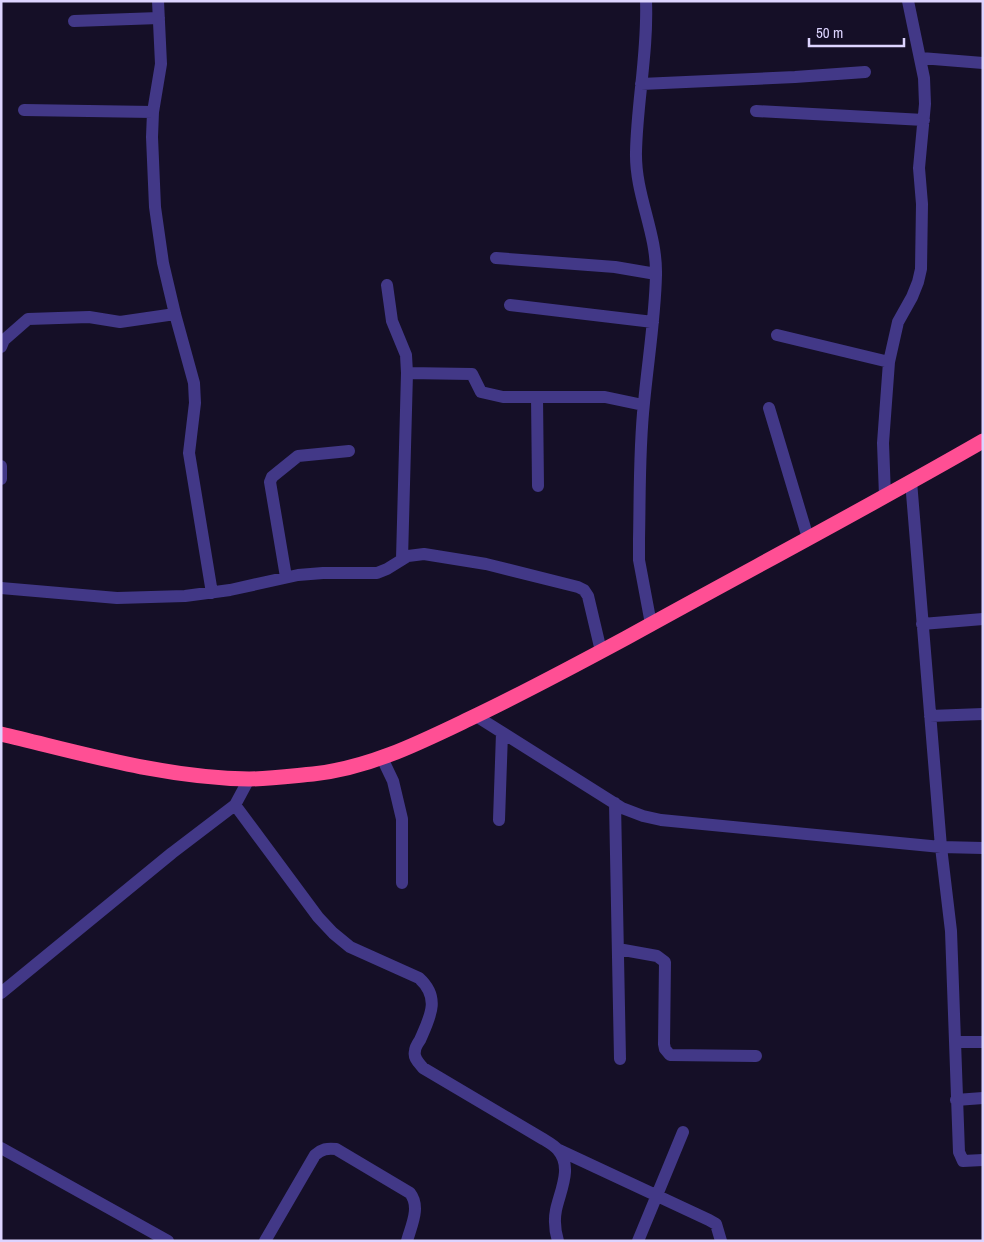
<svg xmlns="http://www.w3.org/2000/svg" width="984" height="1242" viewBox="0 0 984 1242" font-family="'Archivo Narrow',sans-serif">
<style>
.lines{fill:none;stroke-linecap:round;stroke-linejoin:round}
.minor{stroke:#423887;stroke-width:12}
.highway{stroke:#ff4f94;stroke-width:15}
</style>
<rect width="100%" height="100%" fill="#150f27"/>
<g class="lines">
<path class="minor" d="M158,1L161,64L153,112L152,137L155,207L163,263L175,314L194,383L195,403L189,453L212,593
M646,1C648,52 637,102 636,152C635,195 657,232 656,275C655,318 648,360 644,403C639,448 640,494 639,539V560L651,624
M74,21L159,18
M921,58L983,63
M641,84L795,77L865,72
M24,110L153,112
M756,111L924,120
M496,258L615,267L656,274
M387,285L392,321L406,355L407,373L402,559
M510,305L653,322
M777,335L889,362
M1,347L4,340L28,319L89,317L120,322L175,314
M407,373L472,374L481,392L503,397H605L643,405
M537,397L538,486
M769,408L808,538
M1,466V479
M911,481L941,847L951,931L959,1152L963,1161L983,1160
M885,496L883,443L889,362L898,322L912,297L918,282L921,269L922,204L919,168L925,104L924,78L908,1
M286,577L270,482L272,477L298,456L349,451
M1,588L117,598L185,596L230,590L298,575L323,573H377L387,569L408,556L424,554L486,564L578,587L584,590L588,596L601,651
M922,624L983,619
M476,716L622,808L643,816L661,820L941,847L983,848
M930,716L983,714
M382,758L393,781L402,819V883
M249,779L235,805L318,917L333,933L350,947L419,978C441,998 430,1017 420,1040C418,1043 415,1047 415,1051C413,1058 419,1063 423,1068L543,1139C548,1142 555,1146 558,1150C573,1167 560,1191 556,1210C554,1220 555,1231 558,1241
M615,803L620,1059
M499,820L502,733
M618,949L657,956L665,962L664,1044L665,1049L670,1055L756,1056
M1,993L172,853L235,805
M955,1042H983
M956,1100L983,1098
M1,1148L168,1241
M559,1150L709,1220L716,1224L721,1241
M265,1241L315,1155C322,1149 327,1148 336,1149L410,1193C421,1207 411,1226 407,1241
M638,1241L683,1132"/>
<path class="highway" d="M1,734C82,753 164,778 249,779C270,779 292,776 313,774C369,768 419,743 469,719C522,694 574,666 626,638C745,572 865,509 983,441"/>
</g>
<rect width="984" height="1242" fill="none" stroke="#ddd4ff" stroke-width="5"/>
<path d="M809 38v8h95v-8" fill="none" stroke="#ddd4ff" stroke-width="2.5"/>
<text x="816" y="38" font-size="15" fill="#ddd4ff" stroke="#150f27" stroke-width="4" paint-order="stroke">50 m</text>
</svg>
